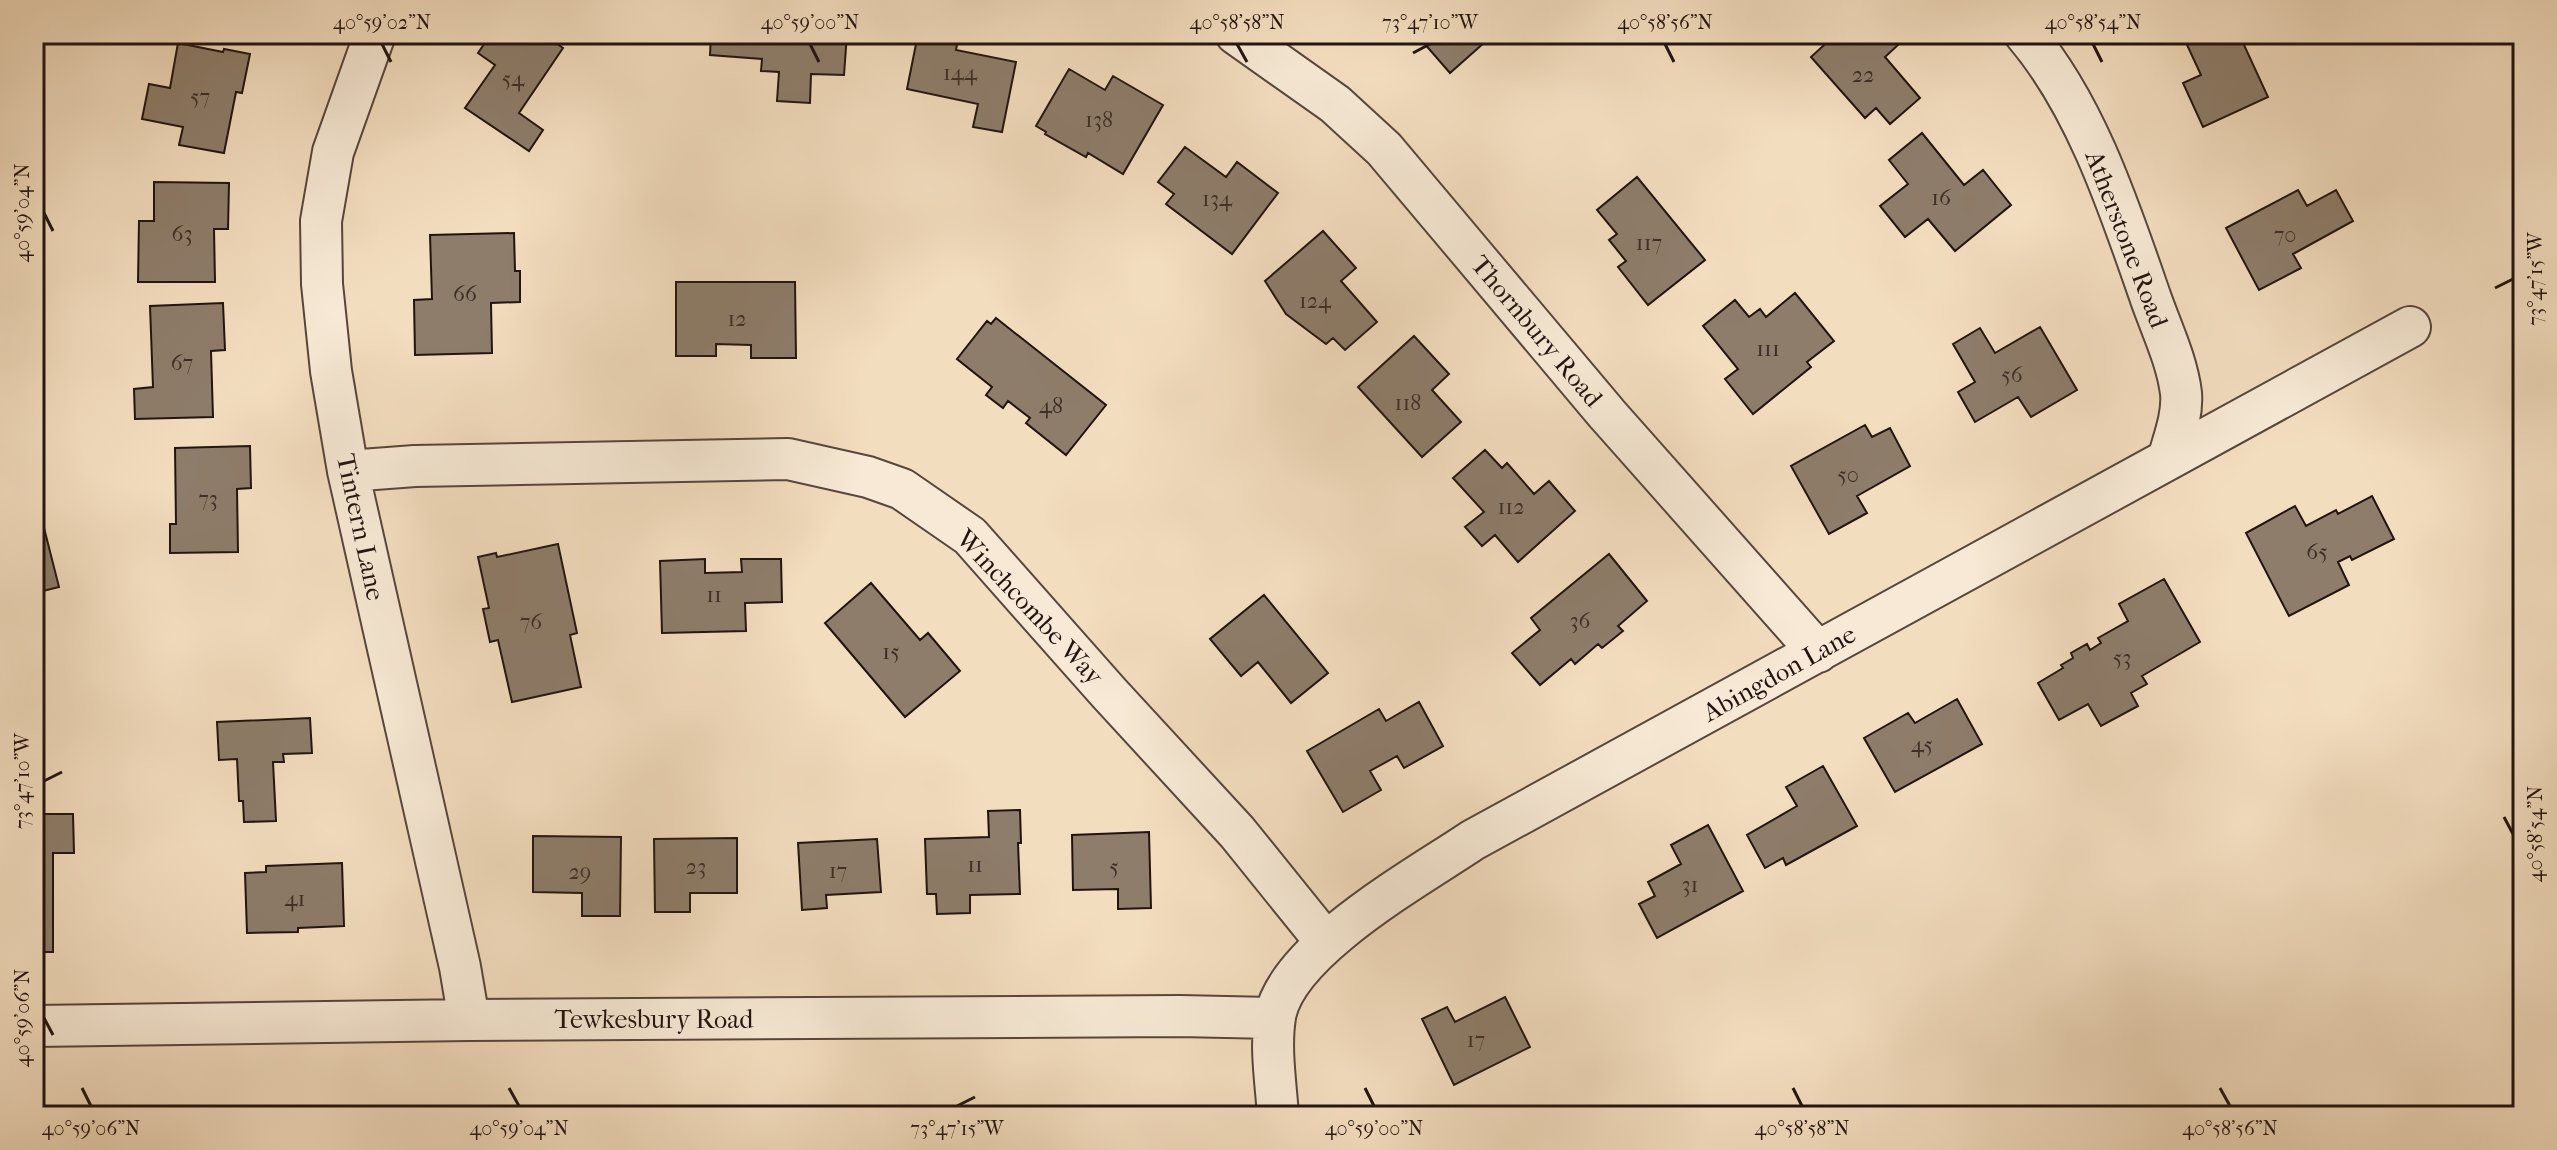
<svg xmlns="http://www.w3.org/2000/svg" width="2557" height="1150" viewBox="0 0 2557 1150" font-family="'IM FELL French Canon',serif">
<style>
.building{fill:#8e7d6b;stroke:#211410;stroke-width:2}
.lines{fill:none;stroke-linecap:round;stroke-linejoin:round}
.minor-casing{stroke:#56463c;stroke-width:44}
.minor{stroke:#f7e9d5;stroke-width:40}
.ticks{fill:none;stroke:#211410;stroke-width:3}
.labels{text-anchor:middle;stroke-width:6;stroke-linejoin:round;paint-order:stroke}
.number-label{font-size:22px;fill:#3c2e27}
.street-label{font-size:26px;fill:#211410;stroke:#f7e9d5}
.neatline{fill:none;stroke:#211410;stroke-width:3}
.ticks-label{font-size:20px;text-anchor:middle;fill:#211410}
</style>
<rect width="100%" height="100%" fill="#f3ddbf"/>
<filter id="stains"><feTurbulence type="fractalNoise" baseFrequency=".0025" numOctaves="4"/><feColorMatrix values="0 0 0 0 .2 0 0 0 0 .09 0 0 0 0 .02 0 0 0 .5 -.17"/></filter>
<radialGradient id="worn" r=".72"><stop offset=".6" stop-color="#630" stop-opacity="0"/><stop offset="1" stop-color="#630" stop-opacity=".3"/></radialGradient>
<path class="building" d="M491,34H543L563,48L519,113L543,130L529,151L465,108L495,65L478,53Z
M711,34H847L844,75L811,74L810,103L777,101L779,72L761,71L762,59L710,55Z
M918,34H959L956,50L1016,62L1002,132L973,127L978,104L907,89Z
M1416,34H1494L1450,73Z
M1836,34H1890L1899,44L1885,57L1920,98L1890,124L1876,108L1865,118L1811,57Z
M2182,34H2239L2268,97L2203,127L2183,83L2201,75Z
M178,43L223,52L224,49L250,54L242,93L236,92L224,153L179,145L183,127L142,119L149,84L170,88Z
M1069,69L1105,90L1113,76L1163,105L1123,174L1088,153L1086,157L1045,134L1046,132L1036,126Z
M1922,133L1964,185L1983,170L2011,205L1955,251L1928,219L1905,237L1880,206L1908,184L1889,160Z
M1185,147L1226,177L1237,162L1278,193L1232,254L1166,204L1174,194L1158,182Z
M1637,177L1705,260L1648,305L1618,267L1626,261L1609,240L1617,234L1597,210Z
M154,182L229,183L228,229H214L215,282H138L139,221H154Z
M2298,190L2307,206L2336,190L2353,221L2293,254L2301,268L2259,290L2226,228Z
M1323,231L1356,268L1341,281L1377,322L1345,350L1333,338L1326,344L1286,314L1265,281Z
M514,233L515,271H520V302L491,303L492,353L415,355L414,300L432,299L430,235Z
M676,282H795L796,358H751V345L716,344V356H676Z
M1795,293L1834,341L1807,362L1811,367L1753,414L1725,379L1738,369L1703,326L1735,300L1749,317L1760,309L1766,317Z
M223,303L225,350L211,351L213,417L135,419L134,389L153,387L150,306Z
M996,318L1106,405L1066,455L1026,423L1030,418L1008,401L1003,408L986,395L992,387L957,359L987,321L991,324Z
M2040,327L2077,390L2031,417L2018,397L1975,422L1958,392L1975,382L1953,344L1980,328L1995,353Z
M1414,336L1449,374L1432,390L1461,422L1422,457L1358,387Z
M1865,425L1872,437L1890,428L1910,466L1857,496L1867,513L1829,534L1791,466Z
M250,446L251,488L237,489L238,552L170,553V524H176L175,448Z
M1485,450L1502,468L1507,463L1534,494L1549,481L1575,511L1518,562L1495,535L1482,546L1465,527L1484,512L1453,478Z
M2372,496L2394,539L2352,560L2350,556L2338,562L2349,585L2289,616L2246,533L2295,506L2306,526L2336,510L2338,514Z
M41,516L59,587L35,593L34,518Z
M558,544L577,633L570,635L581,687L512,702L498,640L490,642L483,609L489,608L478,557L496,553L497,557Z
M1609,554L1647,601L1618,626L1623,631L1602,648L1598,644L1575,664L1571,659L1540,685L1512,653L1540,630L1531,618Z
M705,559V573L742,572L741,559H781L782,602L745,603L746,631L662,633L660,561Z
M2164,579L2200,642L2142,676L2147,684L2131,693L2138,706L2101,726L2088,704L2059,720L2038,683L2063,668L2061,665L2073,658L2071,653L2087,644L2090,650L2101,643L2098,638L2128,621L2119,604Z
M871,583L920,640L928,633L960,671L905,717L825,623Z
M1264,595L1328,673L1291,703L1258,662L1241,676L1210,639Z
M1957,699L1982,744L1895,792L1864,738L1908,713L1915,723Z
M34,702L41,733L34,735Z
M1419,702L1443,746L1404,768L1397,756L1370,771L1381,790L1343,812L1307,751L1379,709L1386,721Z
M310,718L312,753L283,754L284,762H273L276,821L244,822L243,801H239L237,759L219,760L217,722Z
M1823,766L1857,826L1786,865L1783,858L1765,868L1747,835L1797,806L1786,787Z
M1020,810L1021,843H1018L1020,894L970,895V913L937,914L936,894H927L925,839L989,837L988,811Z
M34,814H73L74,853H53V952H34Z
M1708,825L1743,891L1657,938L1639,904L1655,896L1648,882L1681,864L1671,845Z
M1149,832L1151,908L1118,909V889L1073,890L1072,835Z
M533,836L621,837L620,916H582V893L533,892Z
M737,838V893H690V912H655L654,839Z
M877,839L881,892L826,895L827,908L802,910L798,843Z
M342,863L344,926L298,928V932L247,933L245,873L266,872V866Z
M1505,997L1530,1047L1454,1085L1422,1019L1447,1007L1455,1022Z"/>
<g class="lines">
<defs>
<path id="minor" d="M375,34L333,152L321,221L322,284L331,371L348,471L460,967L469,1020
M1236,34L1335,104L1384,149L1607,414L1818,652
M2025,34C2087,107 2120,210 2151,299C2162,330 2177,361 2181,393C2183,415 2174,438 2168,459
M348,471L415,466L788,459L868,477L902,489L970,536L1109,693L1237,832L1325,941
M34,1026L469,1020L1180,1016L1275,1018
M1278,1116C1276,1084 1270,1049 1275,1017C1286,950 1418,877 1473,840L2410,327"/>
</defs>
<use href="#minor" class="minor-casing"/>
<use href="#minor" class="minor"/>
</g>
<path class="ticks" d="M382,44L391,62M810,44L819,62M1237,44L1247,62M1665,44L1674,62M2093,44L2102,62M1413,53L1430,44M44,213L53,231M2495,288L2513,279M44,781L62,772M2504,817L2513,834M44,1018L53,1035M82,1088L91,1106M509,1088L519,1106M1365,1088L1374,1106M1793,1088L1802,1106M2220,1088L2230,1106M957,1106L975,1097"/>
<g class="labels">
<g class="number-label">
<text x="960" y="80">144</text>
<text x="1863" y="82">22</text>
<text x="513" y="86">54</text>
<text x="200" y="104">57</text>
<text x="1099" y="127">138</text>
<text x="1941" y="205">16</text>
<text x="1217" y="206">134</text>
<text x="182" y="241">63</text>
<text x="2285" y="242">70</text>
<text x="1649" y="250">117</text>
<text x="465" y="301">66</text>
<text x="1315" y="308">124</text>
<text x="737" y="326">12</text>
<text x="1768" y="356">111</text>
<text x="182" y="370">67</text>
<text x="2012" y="382">56</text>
<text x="1408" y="410">118</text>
<text x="1051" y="413">48</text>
<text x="1848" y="482">50</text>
<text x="208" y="506">73</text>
<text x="1511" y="514">112</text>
<text x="2317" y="559">65</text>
<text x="714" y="602">11</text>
<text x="1580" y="628">36</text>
<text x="531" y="629">76</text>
<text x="891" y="659">15</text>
<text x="2122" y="665">53</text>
<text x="1922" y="752">45</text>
<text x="975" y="872">11</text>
<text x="696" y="874">23</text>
<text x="1114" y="874">5</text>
<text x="838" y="878">17</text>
<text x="580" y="879">29</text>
<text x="1690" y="892">31</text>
<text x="295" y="906">41</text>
<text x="1476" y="1047">17</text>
</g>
<g class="street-label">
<text transform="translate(2127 239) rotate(69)" y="9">Atherstone Road</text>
<text transform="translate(1537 331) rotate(50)" y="9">Thornbury Road</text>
<text transform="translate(361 527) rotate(78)" y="9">Tintern Lane</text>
<text transform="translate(1030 607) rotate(47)" y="9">Winchcombe Way</text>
<text transform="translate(1779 673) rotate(-29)" y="9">Abingdon Lane</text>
<text x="654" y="1028">Tewkesbury Road</text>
</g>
</g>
<rect width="2557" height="1150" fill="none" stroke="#f3ddbf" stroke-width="88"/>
<rect x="44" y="44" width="2469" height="1062" class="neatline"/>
<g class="ticks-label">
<text x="382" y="29">40°59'02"N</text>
<text x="810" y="29">40°59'00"N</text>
<text x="1237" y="29">40°58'58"N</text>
<text x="1430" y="29">73°47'10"W</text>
<text x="1665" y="29">40°58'56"N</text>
<text x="2093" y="29">40°58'54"N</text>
<text transform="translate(22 213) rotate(-90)" y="7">40°59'04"N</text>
<text transform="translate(2535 279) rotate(-90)" y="7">73°47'15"W</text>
<text transform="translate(22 781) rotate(-90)" y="7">73°47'10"W</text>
<text transform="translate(2535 834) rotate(-90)" y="7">40°58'54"N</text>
<text transform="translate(22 1018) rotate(-90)" y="7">40°59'06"N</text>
<text x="91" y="1135">40°59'06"N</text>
<text x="519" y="1135">40°59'04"N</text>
<text x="957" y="1135">73°47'15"W</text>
<text x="1374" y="1135">40°59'00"N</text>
<text x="1802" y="1135">40°58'58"N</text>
<text x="2230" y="1135">40°58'56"N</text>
</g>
<rect width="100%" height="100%" filter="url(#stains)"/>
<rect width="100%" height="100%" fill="url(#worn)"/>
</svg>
